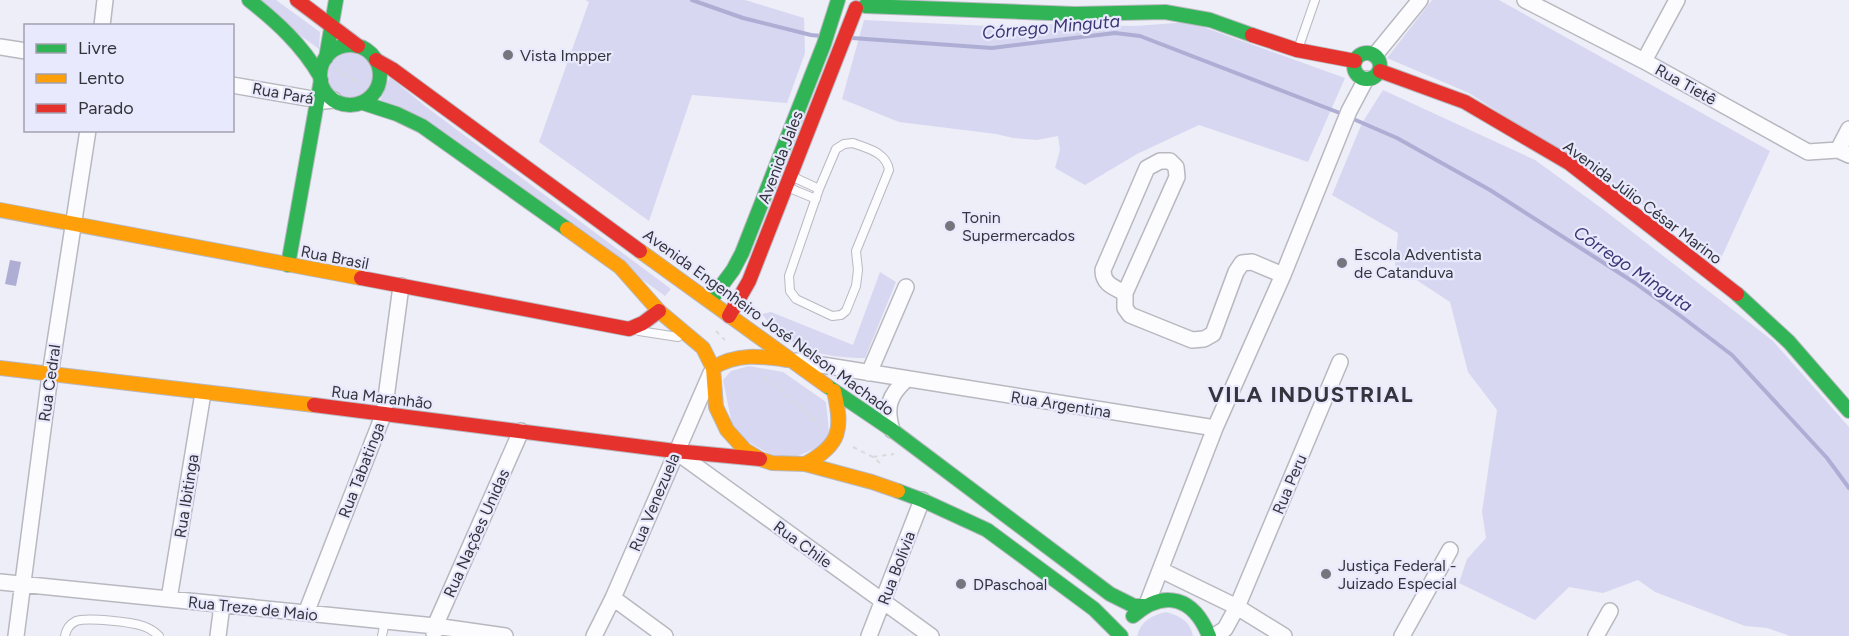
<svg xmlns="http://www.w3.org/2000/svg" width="1849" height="636" viewBox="0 0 1849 636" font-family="Figtree,sans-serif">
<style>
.green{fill:#d7d7f1}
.water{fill:#aeadd4}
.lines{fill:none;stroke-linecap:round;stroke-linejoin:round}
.stream{stroke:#aeadd4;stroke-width:4}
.lane-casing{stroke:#b8b8c0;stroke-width:10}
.street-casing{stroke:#b8b8c0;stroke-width:18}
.fast-casing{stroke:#b8b8c0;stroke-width:16}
.slow-casing{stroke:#b8b8c0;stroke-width:16}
.jam-casing{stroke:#b8b8c0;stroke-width:16}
.path{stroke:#dadadd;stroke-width:2;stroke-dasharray:4.5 4.5;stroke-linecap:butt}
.lane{stroke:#fcfcfe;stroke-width:8}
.street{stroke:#fcfcfe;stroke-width:15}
.fast{stroke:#30b455;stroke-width:14}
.slow{stroke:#ff9f0a;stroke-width:14}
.jam{stroke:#e5322d;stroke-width:14}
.poi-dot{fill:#75757e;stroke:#e9e9fd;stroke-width:2}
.labels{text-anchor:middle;stroke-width:4.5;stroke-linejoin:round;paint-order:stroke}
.poi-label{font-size:16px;fill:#34343c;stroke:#e9e9fd;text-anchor:start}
.street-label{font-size:16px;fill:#34343c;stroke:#e9e9fd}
.water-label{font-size:18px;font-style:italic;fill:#3d3675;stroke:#e9e9fd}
.district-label{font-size:22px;font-weight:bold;letter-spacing:1.5px;fill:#34343c;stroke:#e9e9fd}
</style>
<rect width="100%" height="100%" fill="#eeeef8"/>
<path class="green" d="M251,0H276L320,32L319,49Z
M585,0H745L804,18L805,53L787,103L692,95L649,221L539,142L589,2Z
M1432,0H1499L1770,151L1722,256L1469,93L1387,58Z
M864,20L1010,27L1056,24L1135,26L1189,22L1345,78L1308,162L1199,125L1137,154L1085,185L1055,168L1060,150L1058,136L1037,140L1013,138L996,134L899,122L842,99Z
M326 76a24 24 0 1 1 48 0a24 24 0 1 1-48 0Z
M390,77L425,106L671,289L665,296L416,117L379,103Z
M1383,90L1535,160L1604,210L1773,341L1849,427V636H1790L1767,628L1745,626L1655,592L1638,580L1603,593L1569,587L1535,620L1459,583L1467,559L1486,538L1482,512L1497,410L1468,372L1450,302L1395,266L1398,233L1332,195L1362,123Z
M880,272L896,282L865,358C823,358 788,350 762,314L771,312L853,345Z
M749,366L783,372L826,402L830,442L784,462L734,434L723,380L731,371Z
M1166,612C1180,616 1190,621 1193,636H1137C1141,621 1152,615 1166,612Z"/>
<path class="water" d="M10,260L21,262L16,286L5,284Z"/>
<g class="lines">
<path class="stream" d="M692,0L743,18L811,35L821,36
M852,38L992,48L1115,33L1140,36L1345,115
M1351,118L1397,138L1490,190L1635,283L1682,317L1732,355L1827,458L1849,488"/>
<defs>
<path id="lane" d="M1298,49L1315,0
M853,143C868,149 886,152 889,170L856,251L858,270L856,286L846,311L841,315L832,316L796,299L790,291L789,276L819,189L836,149L844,144Z
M791,176L819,189
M787,187L816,199
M639,331L678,337
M65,636C66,630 70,624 76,621C87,617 131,622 143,626C149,628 154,631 159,636
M382,636L385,621"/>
<path id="street" d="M1525,0L1644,61L1808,152L1838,150L1849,155
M102,26L105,0
M0,47L26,51
M1375,55L1420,0
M1644,61L1677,0
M232,85L324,101L334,100
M1838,150L1849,129
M1125,293C1113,287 1103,284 1103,270L1147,168L1160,161H1170L1176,167L1177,177L1125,293V308L1130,315L1192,340L1204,339L1213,334L1236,272L1242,263L1252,262L1283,275
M797,361L1215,428
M869,373L906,287
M892,430C885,407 889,395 907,379
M675,451L931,636
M1161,570L1237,607L1284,636
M0,582L435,626L505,636
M613,598L665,636
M169,599L203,393
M1147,604L1215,428L1283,275L1349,111L1366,79
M306,613L384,413L401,286
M434,633L435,626L521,431
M16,636L50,375L88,130
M218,636L222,605
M594,636L613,598L711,373
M869,636L922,500
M1214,636L1225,629L1237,607L1340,362
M1402,636L1450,550
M1596,636L1610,611"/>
<path id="fast" d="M249,0C277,22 302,45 320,76
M865,6L1075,14L1165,12L1210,20L1252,35
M320 75a30 30 0 1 1 60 0a30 30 0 1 1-60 0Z
M1354 66a13 13 0 1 1 26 0a13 13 0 1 1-26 0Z
M326,58L336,0
M363,103L397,114L422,126L567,229
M288,265L321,80
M1737,294L1789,342L1849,411
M710,301L733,270L742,253L824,44L838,0
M827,386L892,430L1110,594L1134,606H1144
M898,491L922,500L987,530L1094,609L1121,636
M1133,616C1165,588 1194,598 1209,636"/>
<path id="slow" d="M0,210L361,278
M567,229L620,267L659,311L703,348L713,368L716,407L727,430L745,450L760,459L772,463L805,464L872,482L898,491
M640,251L827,386
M0,368L314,405
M713,368C736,353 761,356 787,360
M805,464C841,445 843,429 834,391"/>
<path id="jam" d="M297,0L358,46
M1252,35L1297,50L1355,61
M376,60L392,69L640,251
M1380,71L1465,102L1569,163L1737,294
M361,278L629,329L643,323L659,311
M729,316L749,281L856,8
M314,405L675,451L760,459"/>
</defs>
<use href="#lane" class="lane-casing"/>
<use href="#street" class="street-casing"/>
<use href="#fast" class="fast-casing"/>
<use href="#slow" class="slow-casing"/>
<use href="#jam" class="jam-casing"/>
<path class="path" d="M336,69L360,84
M716,331L725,340
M764,377L821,425
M853,447L873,457L881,464
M873,457L894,454"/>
<use href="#lane" class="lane"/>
<use href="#street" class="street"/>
<use href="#fast" class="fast"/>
<use href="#slow" class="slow"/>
<use href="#jam" class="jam"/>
</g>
<g class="poi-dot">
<circle cx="508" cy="55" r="6"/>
<circle cx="950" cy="226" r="6"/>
<circle cx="1342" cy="263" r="6"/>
<circle cx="1326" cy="574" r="6"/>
<circle cx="961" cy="584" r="6"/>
</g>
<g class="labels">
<g class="poi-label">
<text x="520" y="61">Vista Impper</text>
<text x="962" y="223">Tonin<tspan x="962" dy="18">Supermercados</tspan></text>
<text x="1354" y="260">Escola Adventista<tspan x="1354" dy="18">de Catanduva</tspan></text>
<text x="1338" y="571">Justiça Federal -<tspan x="1338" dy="18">Juizado Especial</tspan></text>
<text x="973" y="590">DPaschoal</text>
</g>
<g class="street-label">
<text transform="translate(1686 84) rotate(29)" y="6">Rua Tietê</text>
<text transform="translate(283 93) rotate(10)" y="6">Rua Pará</text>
<text transform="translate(780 157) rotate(-69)" y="6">Avenida Jales</text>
<text transform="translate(1643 202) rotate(37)" y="6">Avenida Júlio César Marino</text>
<text transform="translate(335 257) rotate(11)" y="6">Rua Brasil</text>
<text transform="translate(769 322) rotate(36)" y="6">Avenida Engenheiro José Nelson Machado</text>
<text transform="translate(49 383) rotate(-82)" y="6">Rua Cedral</text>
<text transform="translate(382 397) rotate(7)" y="6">Rua Maranhão</text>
<text transform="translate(1061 404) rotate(9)" y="6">Rua Argentina</text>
<text transform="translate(361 470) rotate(-69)" y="6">Rua Tabatinga</text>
<text transform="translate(1289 484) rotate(-67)" y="6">Rua Peru</text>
<text transform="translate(186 496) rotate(-81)" y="6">Rua Ibitinga</text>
<text transform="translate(654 502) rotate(-67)" y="6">Rua Venezuela</text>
<text transform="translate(476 533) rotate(-66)" y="6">Rua Nações Unidas</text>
<text transform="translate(803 544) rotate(36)" y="6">Rua Chile</text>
<text transform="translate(896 568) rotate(-69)" y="6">Rua Bolívia</text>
<text transform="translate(253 608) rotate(6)" y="6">Rua Treze de Maio</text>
</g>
<g class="water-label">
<text transform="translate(1051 27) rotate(-5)" y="6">Córrego Minguta</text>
<text transform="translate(1633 269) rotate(34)" y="6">Córrego Minguta</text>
</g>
<g class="district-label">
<text x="1311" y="402">VILA INDUSTRIAL</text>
</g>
</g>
<rect x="24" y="24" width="210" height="108" fill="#e9e9fd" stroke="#a1a1b0" stroke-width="1.5"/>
<rect x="36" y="44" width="30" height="9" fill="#30b455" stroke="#a1a1b0" stroke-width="1.5"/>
<text x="78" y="54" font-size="18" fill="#34343c">Livre</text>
<rect x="36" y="74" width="30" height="9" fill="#ff9f0a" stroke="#a1a1b0" stroke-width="1.5"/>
<text x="78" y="84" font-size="18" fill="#34343c">Lento</text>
<rect x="36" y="104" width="30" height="9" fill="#e5322d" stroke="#a1a1b0" stroke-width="1.5"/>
<text x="78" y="114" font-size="18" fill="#34343c">Parado</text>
</svg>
